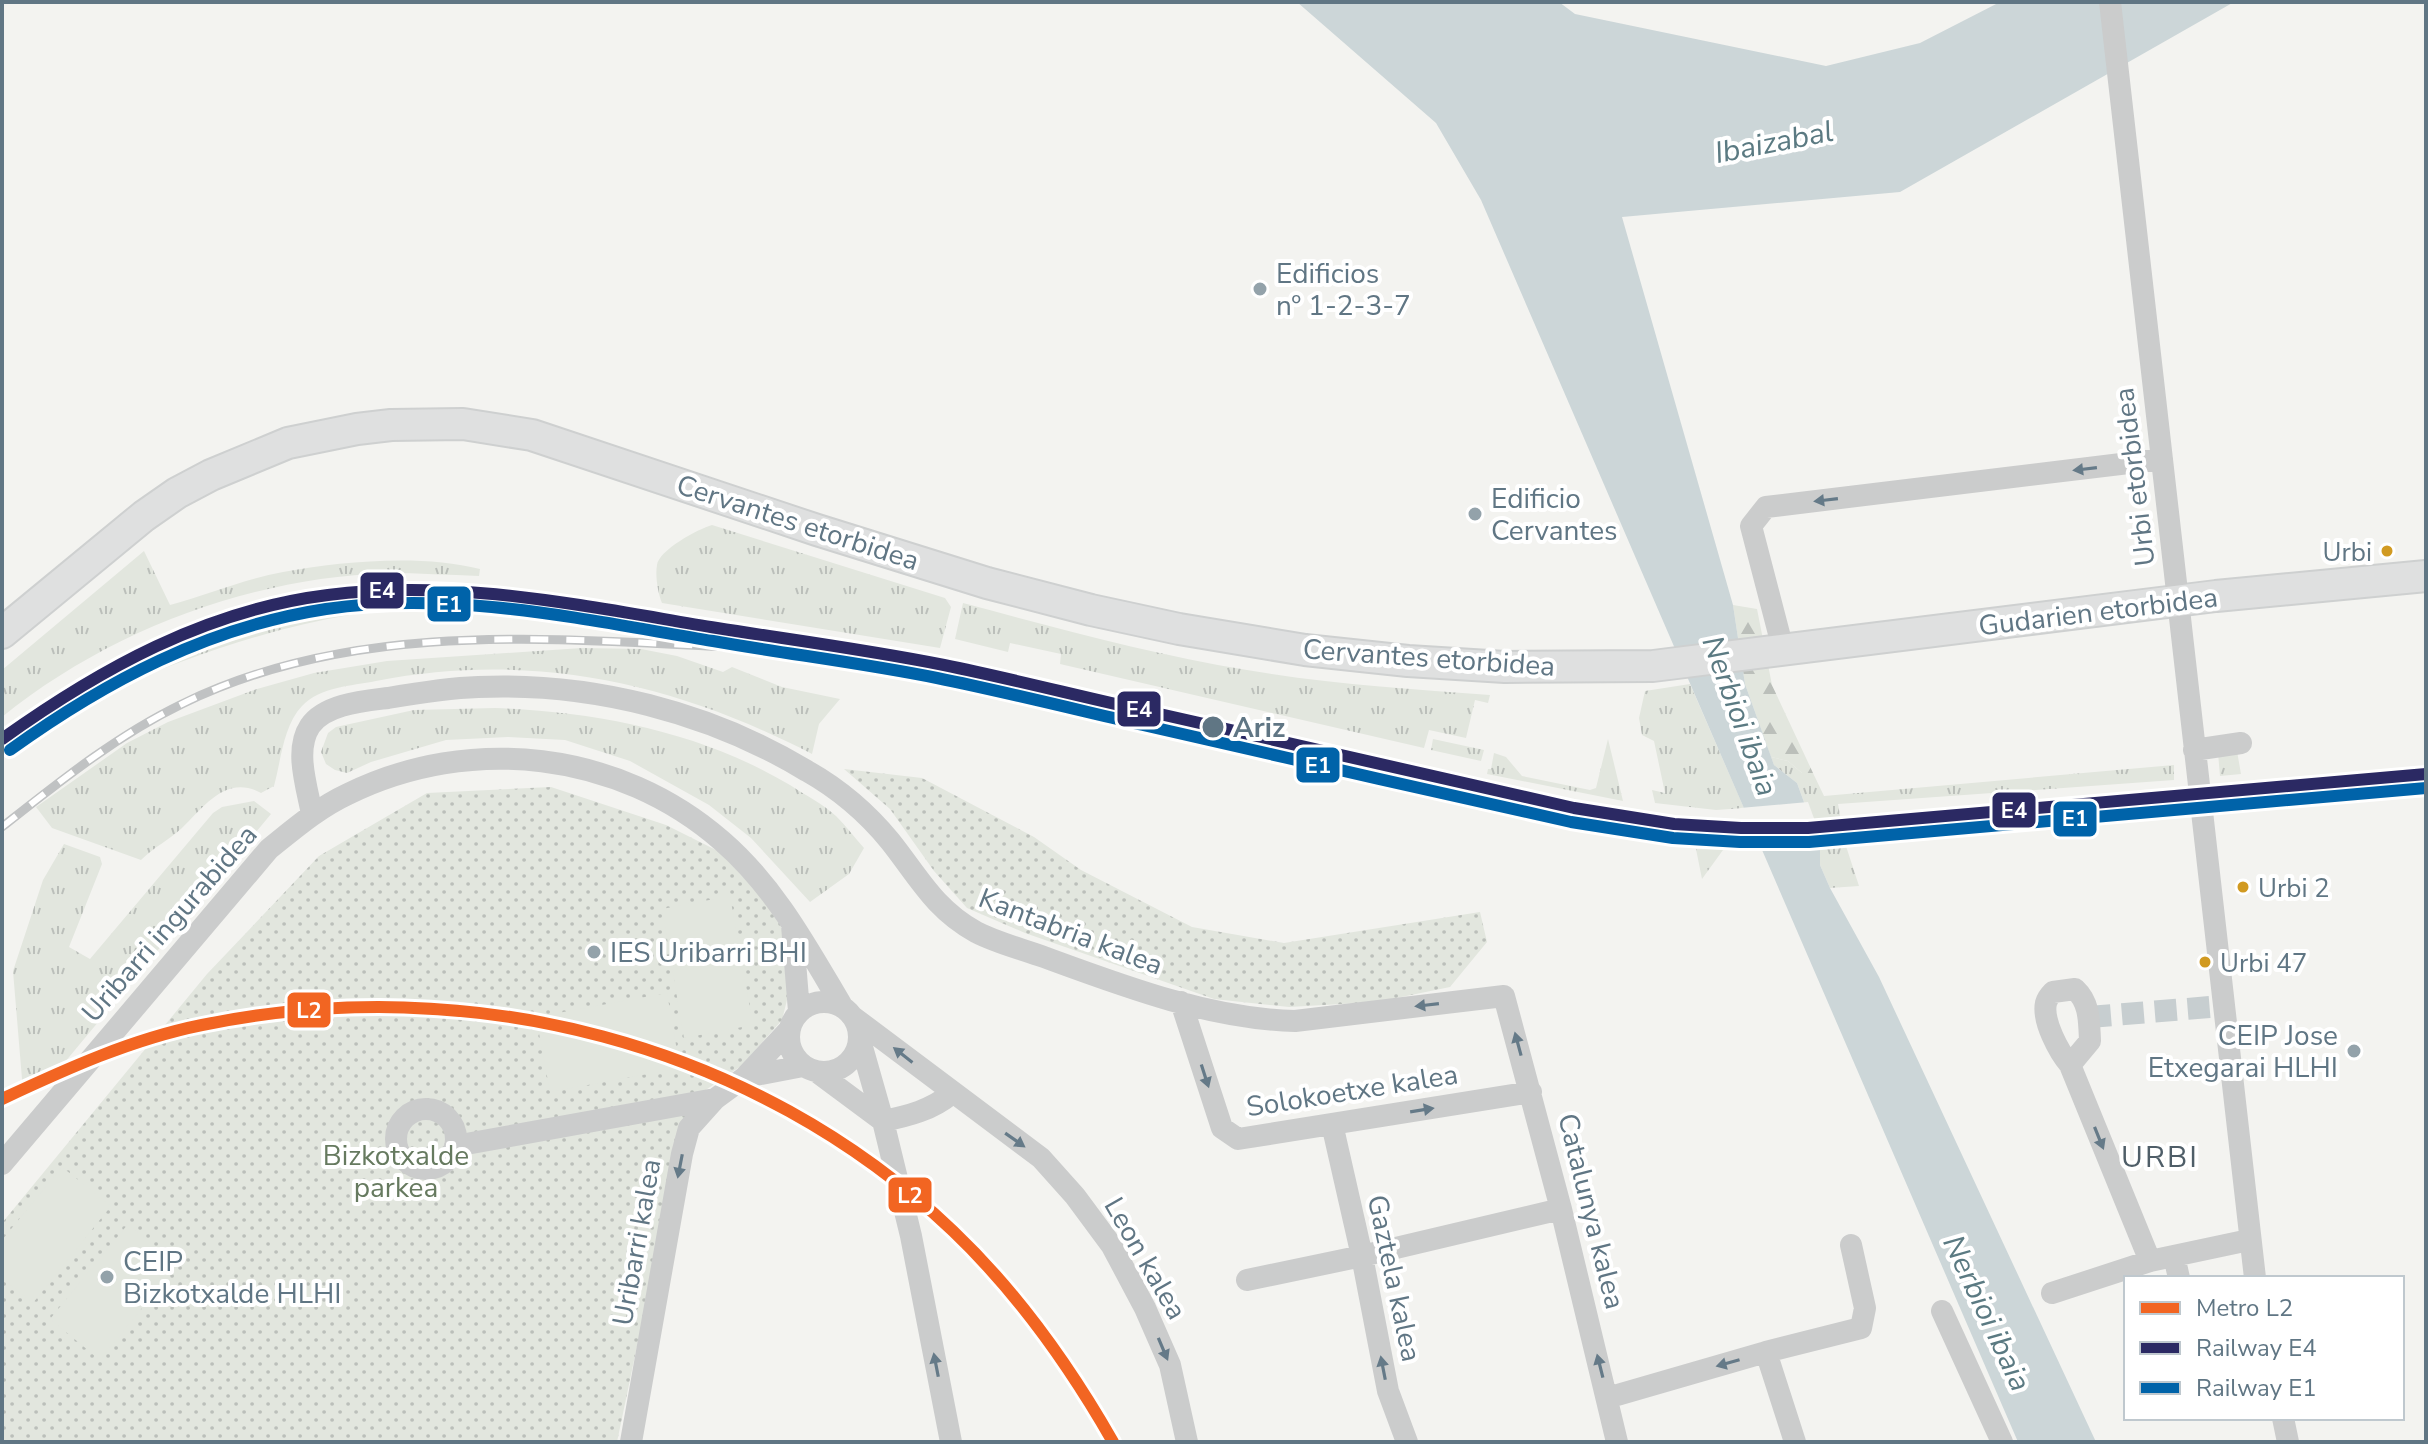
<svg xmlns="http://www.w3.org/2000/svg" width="2428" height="1444" viewBox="0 0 2428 1444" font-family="'Nunito Sans',sans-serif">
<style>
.grass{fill:url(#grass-tufts)}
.forest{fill:url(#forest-firs)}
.park{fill:url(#park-dots)}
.pitch{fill:#e2e6de}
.water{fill:#ccd6d8}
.pier{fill:#f3f3f0}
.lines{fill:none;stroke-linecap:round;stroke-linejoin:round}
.street-tunnel{stroke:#c7ced0;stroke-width:22;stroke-dasharray:22 11;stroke-linecap:butt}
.secondary-casing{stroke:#ced0d0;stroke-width:34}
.street{stroke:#cbcccc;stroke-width:22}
.secondary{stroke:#dfe0e0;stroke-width:30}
.rail-casing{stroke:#c0c2c3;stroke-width:9}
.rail{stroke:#fff;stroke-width:6;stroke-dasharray:18;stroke-linecap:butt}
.rail-1-casing{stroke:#fff;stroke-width:18}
.rail-2-casing{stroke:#fff;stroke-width:18}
.rail-1{stroke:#2b2963;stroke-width:12}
.rail-2{stroke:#0063a9;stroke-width:12}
.metro-1-casing{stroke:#fff;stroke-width:18}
.metro-1{stroke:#f26522;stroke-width:12}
.oneway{fill:#657a88}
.poi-dot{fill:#93a2aa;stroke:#fff;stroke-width:3}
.bus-dot{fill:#d19a21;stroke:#fff;stroke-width:3}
.stop-dot{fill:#607684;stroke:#fff;stroke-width:3}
.labels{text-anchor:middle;stroke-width:8;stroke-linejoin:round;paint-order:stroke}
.bus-label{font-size:26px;fill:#607684;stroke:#fff;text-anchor:start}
.poi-label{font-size:28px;fill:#607684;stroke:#fff;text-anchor:start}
.street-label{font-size:28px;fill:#607684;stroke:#fff}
.stop-label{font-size:28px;font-weight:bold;fill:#607684;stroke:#fff;text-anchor:start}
.park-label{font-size:28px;fill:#667a5f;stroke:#fff}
.water-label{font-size:30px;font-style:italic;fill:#5b7a82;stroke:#fff}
.neighbourhood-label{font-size:30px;letter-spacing:2px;fill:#4f5e68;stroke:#fff}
.line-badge{stroke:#fff;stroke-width:3}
.badge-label{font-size:22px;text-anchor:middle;font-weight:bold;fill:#fff}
</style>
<defs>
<pattern id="grass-tufts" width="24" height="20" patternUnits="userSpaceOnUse" patternTransform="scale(2)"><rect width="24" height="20" fill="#e2e6de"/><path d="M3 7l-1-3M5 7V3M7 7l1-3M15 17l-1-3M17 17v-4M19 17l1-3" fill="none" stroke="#bbbfba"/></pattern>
<pattern id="forest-firs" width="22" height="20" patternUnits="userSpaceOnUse" patternTransform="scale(2)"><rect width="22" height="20" fill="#e2e6de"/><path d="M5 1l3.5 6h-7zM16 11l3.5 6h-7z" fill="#bbbfba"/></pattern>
<pattern id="park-dots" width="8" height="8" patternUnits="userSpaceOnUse" patternTransform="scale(2)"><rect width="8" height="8" fill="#e2e6de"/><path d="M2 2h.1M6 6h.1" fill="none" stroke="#bbbfba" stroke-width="1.8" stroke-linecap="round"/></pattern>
</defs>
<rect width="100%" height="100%" fill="#f3f3f0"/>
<path class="grass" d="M712,525L945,598L951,607L940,648L662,603C658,593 655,576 657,565C659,550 698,529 712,525Z
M144,551L170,605C207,595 245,579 283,572C342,561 422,554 480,569L479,576C449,575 418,573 388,573C250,578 110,630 2,717V670Z
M426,596L491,603V607C354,599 236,638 112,689L94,692L2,757V748L45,713L89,685L128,663L179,642L266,613L309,605L365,599Z
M963,603C1057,628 1151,654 1247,670C1328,684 1409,689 1490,695L1488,703L1475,700L1466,738L1429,730L1424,748L1060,664L1061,654L1010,643L1008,652L955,639Z
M582,648L641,649L677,656L723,672L732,667L782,687L840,699L819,724L812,754C672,682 533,651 376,681C351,686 320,687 302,706C283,726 281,761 274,786L261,793C226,774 204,807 182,828C169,840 154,847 141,860L52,828L36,807L127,743L168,722L257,689L314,673L387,661Z
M1690,684L1744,808L1716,810L1655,803L1652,790L1665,793L1654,741L1642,735L1639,718L1645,691Z
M495,708C597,712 701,732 790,785C805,795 823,804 836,816C846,826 855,838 864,848L849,874L810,902L751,838L709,805L630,761L565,740L508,737L446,740L371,762L347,773L335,770L326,764L321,752L328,733L336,727L414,710Z
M1433,739L1484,750L1481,761L1431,750Z
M1608,739L1623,801L1487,774L1488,769H1491L1494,753L1506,757L1522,776L1590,790L1596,788Z
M2237,751L2241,774L2220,776L2218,753Z
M1771,757L1788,761L1802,773H1813L1824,796L2174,765V780L1838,804L1845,843L1859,886L1830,888L1820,865V846L1797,783L1774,765Z
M254,801L271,814L50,1080L40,1072L23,1091L13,971L43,880L64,844L100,857L102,864L69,947L90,959L213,813L222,807Z
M1696,849L1723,850L1702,879Z"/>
<path class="forest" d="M1733,605L1757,609L1772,685L1813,773H1802L1788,761L1771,757L1745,684Z"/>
<path class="park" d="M844,769L922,778L1034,837L1081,870L1192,927L1284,943L1480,912L1487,942L1450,987L1377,1002L1289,1007L1214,999L1025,933L967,908L934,871L890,809Z
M551,787L666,825L720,852L777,913L794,972L782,1020L741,1066L688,1102L617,1442H2V1223L207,974L319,856L427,793Z
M1667,831L1741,834L1742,840L1670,837Z"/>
<path class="pitch" d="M730,896L753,1025L684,1038L662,909Z
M667,993L680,1068L550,1092L536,1017Z
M62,1167L111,1206L33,1303L2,1278V1240Z
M128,1224L177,1265L100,1360L50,1319Z"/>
<path class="water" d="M1297,2H1559L1575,14L1826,66L1920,43L2000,2H2234L1900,192L1622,217L1733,605L1745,684L1774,765L1797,783L1820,846V865L1830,888L1879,977L2096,1442H2018L1481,200L1436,123Z"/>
<path class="pier" d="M1808,802L1823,843L1756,845L1740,808Z"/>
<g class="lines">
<path class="street-tunnel" d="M2089,1017L2222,1006"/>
<defs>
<path id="secondary" d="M2,633L144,516L177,493L211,475L288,443L357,429L391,425L463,424L532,435L817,530L987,583L1091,610L1179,629L1305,650L1408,661L1505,667L1653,666L2216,596L2426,576"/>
</defs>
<use href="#secondary" class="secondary-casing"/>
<path class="street" d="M2110,2L2255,1278
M1783,649L1751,526L1766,507L2162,459
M2194,750L2241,743
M312,814C307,787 294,750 310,726C325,704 364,701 388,698C417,693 448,688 478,687C591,682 710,712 807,771C839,789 867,813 890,841C918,876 934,909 976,932C997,943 1022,949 1044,957C1123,986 1210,1019 1295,1021L1504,996L1561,1209L1617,1442
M792,925L799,1011
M2075,989C2090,1003 2089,1021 2090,1041L2070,1065C2059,1052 2042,1021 2046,1003C2047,999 2050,995 2053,992Z
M789 1037a35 35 0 1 1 70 0a35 35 0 1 1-70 0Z
M1181,1002L1222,1128L1238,1139L1531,1092
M853,1017L1041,1158L1075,1196L1112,1246L1145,1308L1170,1365L1187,1442
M2070,1065L2150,1261
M817,1072L883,1121L860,1040
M745,1077L803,1066
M396 1139a30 30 0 1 1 60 0a30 30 0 1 1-60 0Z
M1332,1124L1362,1256L1388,1391L1407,1442
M455,1146L715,1099
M2,1164L269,849C294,829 318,808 348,794C470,734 619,751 722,841C775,887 807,947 842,1006
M2174,1256L2179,1278
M1247,1280L1362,1256L1561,1209
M2052,1293L2150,1261L2249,1240
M1942,1311L2002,1442
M1766,1352L1861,1328L1865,1308L1851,1245
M1607,1398L1766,1352L1795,1442
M2283,1418L2288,1442
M631,1442L682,1154L689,1128L715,1099L745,1077L789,1030
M951,1442L911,1236L883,1121C908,1116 932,1110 952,1093"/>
<use href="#secondary" class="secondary"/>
<defs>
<path id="rail" d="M2,827C59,782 116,736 182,704C345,624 531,637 707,646C761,649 816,648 871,652"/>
</defs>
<use href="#rail" class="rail-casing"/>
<use href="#rail" class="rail"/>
<defs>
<path id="rail-1" d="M2,739C100,669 206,610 328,595C458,578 589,607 717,628C793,640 869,650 944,665C1013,679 1082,697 1151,712C1292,745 1433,777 1574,808L1674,824L1741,828H1808L2426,774"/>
<path id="rail-2" d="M10,750C106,681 208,627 326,609C454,590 586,620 713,641C787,654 863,663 937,678C1006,692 1074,709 1143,725C1286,758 1428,790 1571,822L1673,838L1740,842H1809L2426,788"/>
</defs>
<use href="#rail-1" class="rail-1-casing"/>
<use href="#rail-2" class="rail-2-casing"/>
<use href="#rail-1" class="rail-1"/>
<use href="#rail-2" class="rail-2"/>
<defs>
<path id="metro-1" d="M2,1099C66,1069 132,1039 202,1025C469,970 754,1042 953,1231C1018,1293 1069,1365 1113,1442"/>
</defs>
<use href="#metro-1" class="metro-1-casing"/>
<use href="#metro-1" class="metro-1"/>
</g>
<defs><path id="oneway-solid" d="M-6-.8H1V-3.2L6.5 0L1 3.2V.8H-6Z" transform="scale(2)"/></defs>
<g class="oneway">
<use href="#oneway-solid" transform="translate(2085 469) rotate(173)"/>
<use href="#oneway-solid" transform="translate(1826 500) rotate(173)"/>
<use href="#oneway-solid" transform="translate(1427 1005) rotate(173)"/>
<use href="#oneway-solid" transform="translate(1518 1044) rotate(-105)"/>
<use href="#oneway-solid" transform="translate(903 1055) rotate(-142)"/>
<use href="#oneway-solid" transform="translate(1205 1076) rotate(72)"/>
<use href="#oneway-solid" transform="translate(1422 1110) rotate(-9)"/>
<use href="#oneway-solid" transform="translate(2099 1138) rotate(68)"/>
<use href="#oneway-solid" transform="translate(1015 1140) rotate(35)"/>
<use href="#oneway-solid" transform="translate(680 1166) rotate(101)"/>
<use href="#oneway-solid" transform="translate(1163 1349) rotate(67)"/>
<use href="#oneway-solid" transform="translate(1728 1363) rotate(164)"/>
<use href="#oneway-solid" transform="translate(936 1365) rotate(-101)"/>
<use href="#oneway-solid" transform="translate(1600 1366) rotate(-104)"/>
<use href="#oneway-solid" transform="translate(1383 1368) rotate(-101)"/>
</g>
<g class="poi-dot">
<circle cx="1260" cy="289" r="8"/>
<circle cx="1475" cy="514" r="8"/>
<circle cx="594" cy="952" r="8"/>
<circle cx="2354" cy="1051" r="8"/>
<circle cx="107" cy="1277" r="8"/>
</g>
<g class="bus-dot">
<circle cx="2387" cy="551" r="7"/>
<circle cx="2243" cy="887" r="7"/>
<circle cx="2205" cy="962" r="7"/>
</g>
<circle class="stop-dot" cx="1213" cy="727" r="12"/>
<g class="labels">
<g class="bus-label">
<text x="2372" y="561" text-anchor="end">Urbi</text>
<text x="2258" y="897">Urbi 2</text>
<text x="2220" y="972">Urbi 47</text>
</g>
<g class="poi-label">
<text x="1276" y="283">Edificios<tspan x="1276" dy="32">nº 1-2-3-7</tspan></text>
<text x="1491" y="508">Edificio<tspan x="1491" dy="32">Cervantes</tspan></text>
<text x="610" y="962">IES Uribarri BHI</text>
<text x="2338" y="1045" text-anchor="end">CEIP Jose<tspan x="2338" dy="32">Etxegarai HLHI</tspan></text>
<text x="123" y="1271">CEIP<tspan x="123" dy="32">Bizkotxalde HLHI</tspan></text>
</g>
<g class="street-label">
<text transform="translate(2134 477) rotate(-97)" y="10">Urbi etorbidea</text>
<text transform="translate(798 522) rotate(18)" y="10">Cervantes etorbidea</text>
<text transform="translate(2098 611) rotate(-7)" y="10">Gudarien etorbidea</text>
<text transform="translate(1429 657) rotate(4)" y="10">Cervantes etorbidea</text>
<text transform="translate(169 923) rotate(-49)" y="10">Uribarri ingurabidea</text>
<text transform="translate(1071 931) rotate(21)" y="10">Kantabria kalea</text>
<text transform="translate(1352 1090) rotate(-9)" y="10">Solokoetxe kalea</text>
<text transform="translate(1592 1211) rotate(76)" y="10">Catalunya kalea</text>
<text transform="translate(636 1242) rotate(-80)" y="10">Uribarri kalea</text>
<text transform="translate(1146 1258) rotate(60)" y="10">Leon kalea</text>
<text transform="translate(1395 1278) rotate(78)" y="10">Gaztela kalea</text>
</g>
<g class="stop-label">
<text x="1233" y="737">Ariz</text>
</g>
<g class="park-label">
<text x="396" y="1165">Bizkotxalde<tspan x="396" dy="32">parkea</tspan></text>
</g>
<g class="water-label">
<text transform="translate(1774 142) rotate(-11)" y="10">Ibaizabal</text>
<text transform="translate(1740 716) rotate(70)" y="10">Nerbioi ibaia</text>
<text transform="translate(1987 1313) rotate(65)" y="10">Nerbioi ibaia</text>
</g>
<g class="neighbourhood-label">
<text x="2160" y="1167">URBI</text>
</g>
</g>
<g class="line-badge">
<rect x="359" y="571" width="46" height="39" rx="8" fill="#2b2963"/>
<rect x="426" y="585" width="46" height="38" rx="8" fill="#0063a9"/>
<rect x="1116" y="690" width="46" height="38" rx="8" fill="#2b2963"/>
<rect x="1295" y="746" width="46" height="38" rx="8" fill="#0063a9"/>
<rect x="1991" y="791" width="46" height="38" rx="8" fill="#2b2963"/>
<rect x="2052" y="800" width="46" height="38" rx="8" fill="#0063a9"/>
<rect x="286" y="991" width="46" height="38" rx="8" fill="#f26522"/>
<rect x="887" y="1176" width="46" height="38" rx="8" fill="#f26522"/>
</g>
<g class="badge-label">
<text x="382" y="598">E4</text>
<text x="449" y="612">E1</text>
<text x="1139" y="717">E4</text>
<text x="1318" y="773">E1</text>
<text x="2014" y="818">E4</text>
<text x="2075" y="826">E1</text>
<text x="309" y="1018">L2</text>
<text x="910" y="1203">L2</text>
</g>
<rect width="2428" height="1444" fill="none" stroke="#607684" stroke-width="8"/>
<rect x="2124" y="1276" width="280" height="144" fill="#ffffff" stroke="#bfc8ce" stroke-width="2"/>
<rect x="2140" y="1302" width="40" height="12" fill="#f26522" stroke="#bfc8ce" stroke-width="2"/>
<text x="2196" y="1316" font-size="24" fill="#607684">Metro L2</text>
<rect x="2140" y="1342" width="40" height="12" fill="#2b2963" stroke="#bfc8ce" stroke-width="2"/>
<text x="2196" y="1356" font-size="24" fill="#607684">Railway E4</text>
<rect x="2140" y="1382" width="40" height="12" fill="#0063a9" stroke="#bfc8ce" stroke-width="2"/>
<text x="2196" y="1396" font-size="24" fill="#607684">Railway E1</text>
</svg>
